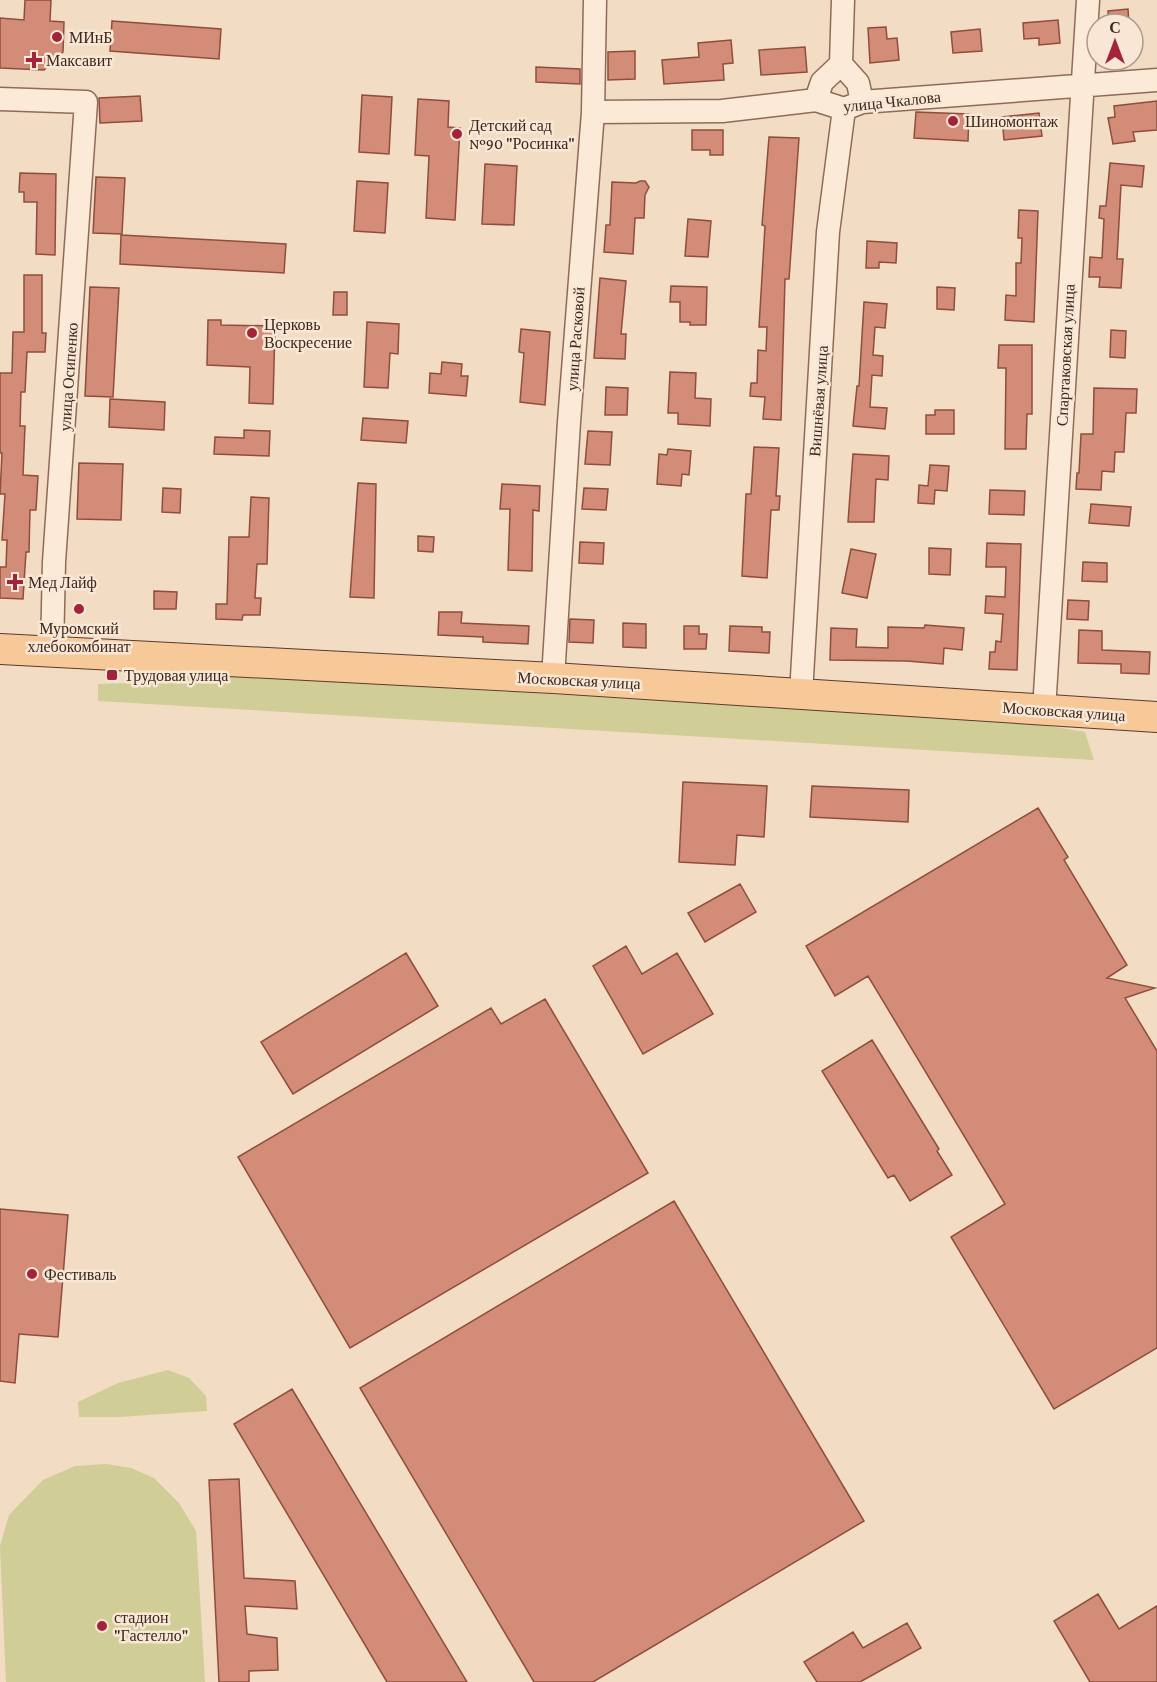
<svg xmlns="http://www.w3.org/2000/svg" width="1157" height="1682" viewBox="0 0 1157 1682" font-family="'Crimson Pro',serif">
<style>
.green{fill:#d1cd96}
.building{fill:#d28c77;stroke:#8f4e3c;stroke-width:1.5}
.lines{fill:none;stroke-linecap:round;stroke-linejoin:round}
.minor-casing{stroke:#8e6b58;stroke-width:25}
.major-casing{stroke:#5b3a2d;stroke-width:32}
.minor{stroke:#fbead8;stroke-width:22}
.major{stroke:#f7c999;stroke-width:30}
.poi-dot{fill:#a2243b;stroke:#f8e7d4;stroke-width:2}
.labels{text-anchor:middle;stroke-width:5;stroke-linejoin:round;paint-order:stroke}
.poi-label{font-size:16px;fill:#3d271e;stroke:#f8e7d4;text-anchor:start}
.street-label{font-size:16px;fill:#3d271e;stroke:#f8e7d4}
</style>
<rect width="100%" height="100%" fill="#f2dcc4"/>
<path class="green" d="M149,670L1031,723L1085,732L1094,760L98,701V684L135,683Z
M168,1370L189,1378L206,1396L207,1411L119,1417H79L78,1402L118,1383Z
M106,1464L131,1468L154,1478L179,1503L196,1531L205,1682H6L0,1546L9,1515L43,1480L75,1466Z"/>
<path class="building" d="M25,0H51L50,21L64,22L63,52L44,70L0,68V18L24,20Z
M1128,9L1129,24H1109L1108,11Z
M1058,20L1060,43L1039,45V38L1024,39L1023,23Z
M112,21L221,29L219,59L110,51Z
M886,27L887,39L897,38L899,60L870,63L868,28Z
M980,29L982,51L953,53L951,32Z
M731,40L733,63L723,64L724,80L664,84L662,60L699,57L698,43Z
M805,47L807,72L761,75L759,50Z
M635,51V79L608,80V52Z
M536,67L580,69V84L536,82Z
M362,95L392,97L389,154L359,152Z
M140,96L142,121L100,123L99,98Z
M418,99L449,101L448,127L460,128L455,220L426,218L429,156L415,155Z
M1157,101V130L1133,132L1135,141L1113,144L1108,118L1115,117L1114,106Z
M916,112L969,114L968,141L914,138Z
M1039,113L1042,136L1004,140L1002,117Z
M692,130H723V155H710V150H692Z
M769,137L799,138L789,279H785L781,420L763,419L765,397L750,396L751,383H757L758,350L766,351L767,327H759L765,226L762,225Z
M1110,163L1144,166L1142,187L1121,185L1117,259H1123L1121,288L1099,287L1100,277H1089L1090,257L1102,258L1104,219L1099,218L1100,206H1106Z
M485,164L517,166L514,225L482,224Z
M20,173L56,174L55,255L36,254L37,202H24V192H19Z
M96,177L125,178L122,234L93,233Z
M357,181L388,183L385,233L354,231Z
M640,181H645L649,187L645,195L644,218H635L633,254L604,252L606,225H610L612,182L636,183Z
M1019,210L1038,211L1034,322L1005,320L1006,295L1016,296V263H1021L1022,238H1018Z
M688,219L711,221L708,257L685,256Z
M121,235L286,244L284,273L120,264Z
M867,241L897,243L896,263L879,262V268H866Z
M24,275H42V333H46L45,352H27L25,392H21L20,426H25L23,475L38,476L36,510H30L29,552H26L23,599L0,598V567H6L7,540H2L5,494H0L2,453H0V373H12L13,332H24Z
M600,278L626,281L621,334H626L625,359L594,358Z
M671,286L707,287L706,325H690V322H680V302H670Z
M90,287L119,288L113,397L85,396Z
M937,287L955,288L954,310L937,309Z
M334,292H347V315H333Z
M864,302L887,304L885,328L875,327L873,355L883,356L882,376L872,375L870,407L887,408L885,429L853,426L857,386H859Z
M208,320H221V325L275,326L273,404L249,403L250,367L207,365Z
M367,322L399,324L398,354L390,353L388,388L364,387Z
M521,329L550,332L545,405L520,402L524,353L519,352Z
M1111,330L1126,331L1125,358L1110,357Z
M999,345H1032V414H1027L1026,449H1005L1006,368H998Z
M442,362L462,364L461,376H468L466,396L429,393L430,373L441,374Z
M670,372L696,373L695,398L711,399L710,426L678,424V413H668Z
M606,387L628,388L627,415H605Z
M1094,388L1137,389L1136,413H1126L1124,452H1115L1114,472L1102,471L1101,490L1076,489L1077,473H1079L1081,434H1093Z
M110,399L165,402L164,430L109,427Z
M935,410H954V434H926V415H935Z
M363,418L408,421L406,443L361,440Z
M244,430L270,431L269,456L214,454L215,437L244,438Z
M588,431L612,432L610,465L585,464Z
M754,447L779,448L776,496H780L779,510H771L767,578L742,576L746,494H751Z
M668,449L691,451L689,475L682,474L681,486L657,484L659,454L667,455Z
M853,454L889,456L888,480L876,479L874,522H848Z
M79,463L123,464L121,520L77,519Z
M930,465L949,466L947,491L935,490L934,504L918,503L919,485L928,486Z
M358,483L376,484L374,598L350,597Z
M502,484L540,486L539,511L533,510L532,571L508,570L510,509H500Z
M163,488L181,489L180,513L162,512Z
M584,488L608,489L606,510L582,509Z
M990,490L1025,491L1024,515L989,514Z
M251,497L269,498L267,564H257L255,598H261L260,615H243L242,620L216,619V604H227L229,537H249Z
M1091,504L1131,507L1129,526L1089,523Z
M418,536L434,537L433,552L418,551Z
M580,542L604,543L603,564L579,563Z
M987,543L1021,544L1017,670L989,669L990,652H995L996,641L1001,642L1003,614L985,613L986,596L1005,597L1006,567H986Z
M929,548L951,549L950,575L929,574Z
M851,549L876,554L867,598L842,593Z
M1083,562L1107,563V582L1082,581Z
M154,591L177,592L176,609H154Z
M1068,600L1089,601L1088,620L1067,619Z
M439,612H462L461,623L529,626L528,644L483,642V637L438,635Z
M570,619L594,620L593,643L569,642Z
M623,623L646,624V648L623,647Z
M925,625L964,628L962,650L944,648L943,664L907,661L830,660L831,628L857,629L856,647L888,648V627L924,628Z
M684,626H699V634H707L706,649H684Z
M730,626L762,627V632H770L769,653L729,651Z
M1079,630L1102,631V650L1150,652L1149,674L1121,673V664L1078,663Z
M683,782L767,786L764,837L737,835L735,865L679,862Z
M812,786L909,790L908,822L810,817Z
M1038,808L1068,857L1064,860L1127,965L1107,978L1155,988L1125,998L1157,1051V1348L1054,1409L951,1237L1005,1204L868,976L835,996L806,946Z
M740,884L756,912L705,942L688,913Z
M626,946L642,974L677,953L713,1014L643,1054L593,966Z
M406,953L438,1006L293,1094L261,1042Z
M545,999L648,1173L350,1348L238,1157L491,1008L501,1024Z
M872,1040L939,1149L937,1151L952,1175L910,1201L894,1175L888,1178L822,1071Z
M674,1201L864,1521L593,1682H534L360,1388Z
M0,1209L68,1215L58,1337L19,1334L15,1383L0,1381Z
M292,1389L467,1682H387L234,1424Z
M239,1479L244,1578L295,1581L297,1609L245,1606L247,1634L277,1638L278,1670L249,1671V1682H219L209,1480Z
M1098,1594L1119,1629L1157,1606V1682H1090L1054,1621Z
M907,1623L921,1648L860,1682H817L804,1662L853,1632L863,1648Z"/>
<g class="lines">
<defs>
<path id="minor" d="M841,64L858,83L862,102
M0,99L86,102L54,562L52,651
M816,100L822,82L841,64L843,0
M593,112L722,111L816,100L844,109L862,102L1157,80
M553,678L569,422L593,112L595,0
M801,694L828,232L844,109
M1044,710L1088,0"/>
<path id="major" d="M0,649L553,678L1157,717"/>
</defs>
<use href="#minor" class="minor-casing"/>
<use href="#major" class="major-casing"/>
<use href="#minor" class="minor"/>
<use href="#major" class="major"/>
</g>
<g class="poi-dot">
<circle cx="57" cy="37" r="6"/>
<path d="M31 51h6v6h6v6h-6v6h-6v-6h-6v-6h6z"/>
<circle cx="953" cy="121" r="6"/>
<circle cx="457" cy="134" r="6"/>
<circle cx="252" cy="333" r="6"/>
<path d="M12 573h6v6h6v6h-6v6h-6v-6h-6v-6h6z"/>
<circle cx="79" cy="609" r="6"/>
<rect x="106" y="669" width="12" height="12" rx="3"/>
<circle cx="32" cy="1274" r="6"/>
<circle cx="102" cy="1626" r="6"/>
</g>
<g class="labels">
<g class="poi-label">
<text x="69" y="43">МИнБ</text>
<text x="46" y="66">Максавит</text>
<text x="965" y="127">Шиномонтаж</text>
<text x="469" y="131">Детский сад<tspan x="469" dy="18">№90 "Росинка"</tspan></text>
<text x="264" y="330">Церковь<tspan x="264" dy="18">Воскресение</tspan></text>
<text x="28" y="588">Мед Лайф</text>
<text x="79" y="634" text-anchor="middle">Муромский<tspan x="79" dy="18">хлебокомбинат</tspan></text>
<text x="124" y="681">Трудовая улица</text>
<text x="44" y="1280">Фестиваль</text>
<text x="114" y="1623">стадион<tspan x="114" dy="18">"Гастелло"</tspan></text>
</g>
<g class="street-label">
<text transform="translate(892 101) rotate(-6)" y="6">улица Чкалова</text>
<text transform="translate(575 339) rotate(-86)" y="6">улица Расковой</text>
<text transform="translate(1065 355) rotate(-87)" y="6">Спартаковская улица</text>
<text transform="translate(68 377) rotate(-86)" y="6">улица Осипенко</text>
<text transform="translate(818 401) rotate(-86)" y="6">Вишнёвая улица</text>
<text transform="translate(579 680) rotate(3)" y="6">Московская улица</text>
<text transform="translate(1064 711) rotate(4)" y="6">Московская улица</text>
</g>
</g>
<g transform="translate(1115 42)"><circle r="28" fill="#f8e7d4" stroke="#ad9a8b" stroke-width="1.5"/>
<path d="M0-4.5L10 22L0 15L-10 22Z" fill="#a2243b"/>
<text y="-9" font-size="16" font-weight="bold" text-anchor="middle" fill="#3d271e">С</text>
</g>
</svg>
